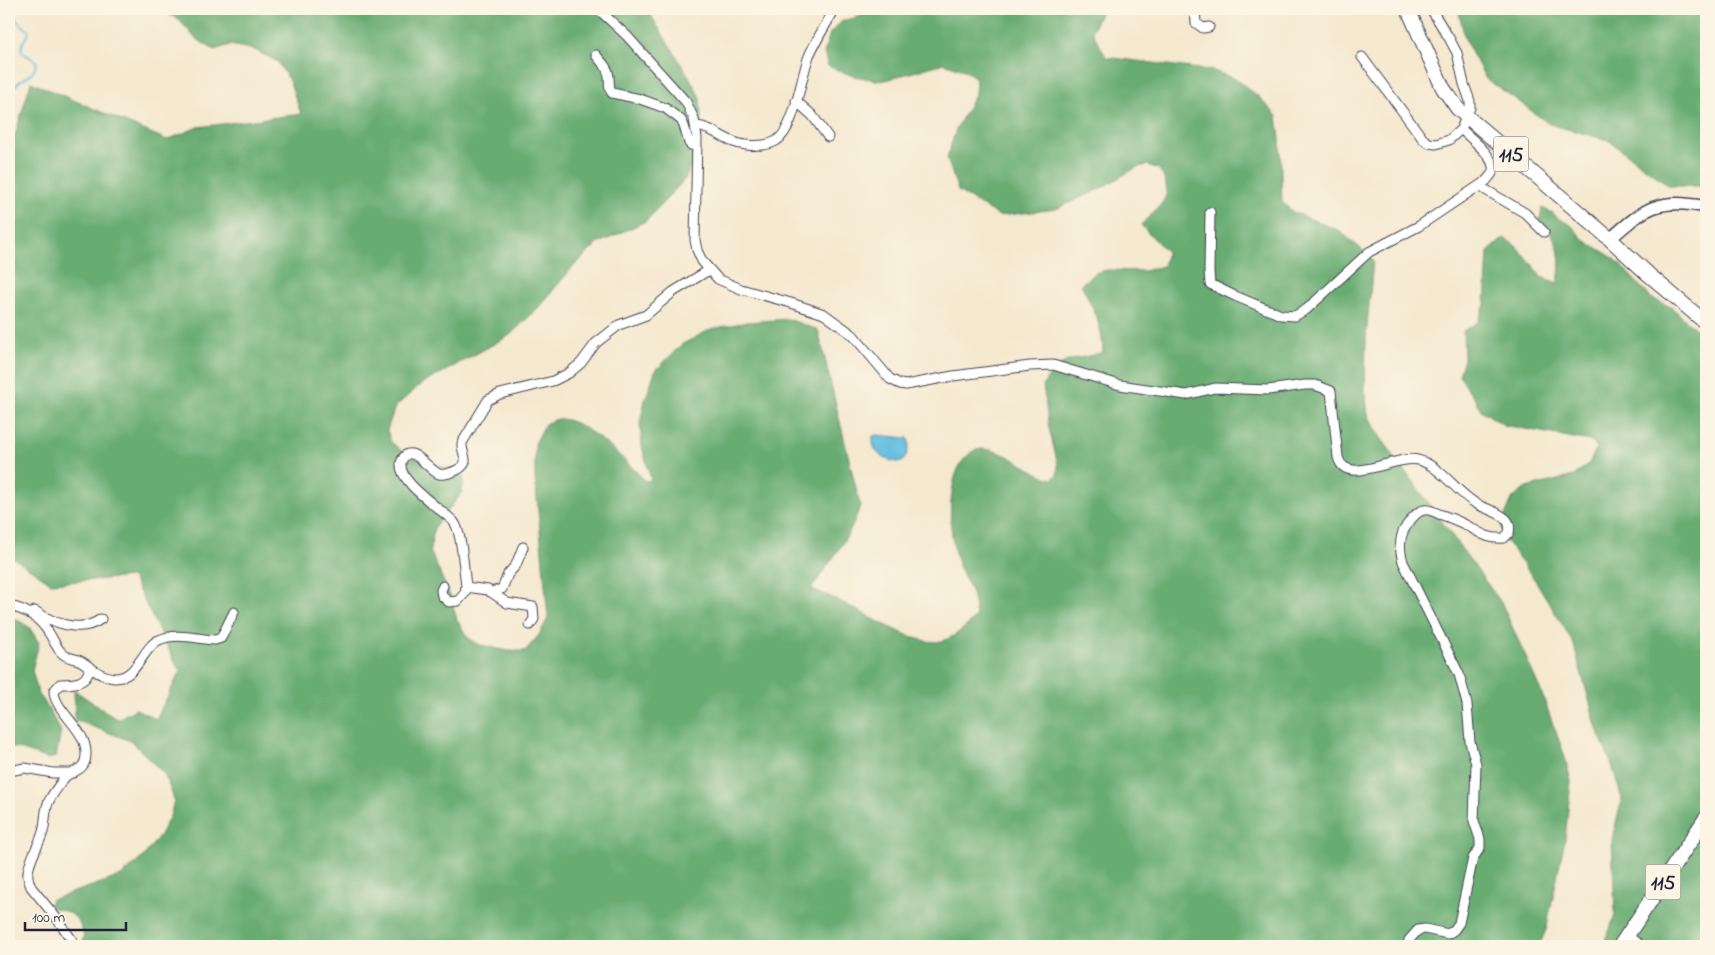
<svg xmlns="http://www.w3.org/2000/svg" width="1715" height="955" viewBox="0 0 1715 955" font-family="'Indie Flower',sans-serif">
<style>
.forest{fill:#67ac72;stroke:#446756}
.water{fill:#60bede;stroke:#41708c}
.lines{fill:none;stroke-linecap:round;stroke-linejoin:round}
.stream{stroke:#60bede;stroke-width:2}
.minor-casing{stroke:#424051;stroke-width:11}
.major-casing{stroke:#424051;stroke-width:14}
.highway-casing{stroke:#424051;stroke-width:16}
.minor{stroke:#fff;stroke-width:9}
.major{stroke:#fff;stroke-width:11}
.highway{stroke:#fff;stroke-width:14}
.labels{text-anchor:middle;stroke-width:4;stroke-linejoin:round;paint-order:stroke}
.shield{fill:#fcf5e5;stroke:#63616e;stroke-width:1}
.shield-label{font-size:20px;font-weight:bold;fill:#22223b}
</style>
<rect width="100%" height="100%" fill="#fcf5e5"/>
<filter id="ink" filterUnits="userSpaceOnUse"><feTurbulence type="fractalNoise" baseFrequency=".02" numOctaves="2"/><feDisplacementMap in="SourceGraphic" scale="10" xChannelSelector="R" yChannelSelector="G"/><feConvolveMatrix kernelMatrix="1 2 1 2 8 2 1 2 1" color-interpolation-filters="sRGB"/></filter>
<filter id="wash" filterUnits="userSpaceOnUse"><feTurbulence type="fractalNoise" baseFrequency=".0096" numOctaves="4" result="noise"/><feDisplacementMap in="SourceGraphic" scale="20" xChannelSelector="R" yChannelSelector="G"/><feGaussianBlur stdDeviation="1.12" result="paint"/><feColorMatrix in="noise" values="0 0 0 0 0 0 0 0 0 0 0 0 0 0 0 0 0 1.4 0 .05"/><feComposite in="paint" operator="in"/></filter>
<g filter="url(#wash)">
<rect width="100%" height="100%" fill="#f4e8ce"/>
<path class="forest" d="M161,9H647L690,78L700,98L702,132L686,178L646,221L597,244L571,269L541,305L510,335L420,385L395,407L387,430L391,442L408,456L455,470L464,478L462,493L434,528L430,551L451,598L457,620L467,637L480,645L509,651H525L539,635L548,618L535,477V444L545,424C549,422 555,419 560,419C584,419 629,463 645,481L651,480L642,446L640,423L645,400L655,371L681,345L711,329L747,322L788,319L818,330L860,505C852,535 829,563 811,589C822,593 832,597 843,603C864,613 920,648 942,641C956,637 966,626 976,617C975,609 974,599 971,591C967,581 962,573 958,563C949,538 946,485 962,462C967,455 973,449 983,449C1010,451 1028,472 1052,479L1057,475L1058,465L1049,428L1043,385C1047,380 1050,374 1055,369C1067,357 1088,358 1103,352C1103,326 1092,306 1081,284L1095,273L1107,270L1144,271L1163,266L1167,252L1141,225C1159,205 1177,198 1159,169L1148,165L1137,167L1100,189L1056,209L999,216L958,191L947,158L956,129L975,95L976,78L964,70L944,63L882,81L853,76L828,66L824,53L830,33L842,21L888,9H1102L1092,31L1106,57L1214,71L1236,79L1259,97L1277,116L1280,139L1282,202L1293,212L1338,230L1365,252L1373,261L1366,338L1365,389L1368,415L1381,438L1502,604L1540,689L1564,754L1571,781L1565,839L1546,930L1539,946H288L285,940L275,937L273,946H80L84,937C78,914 72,912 49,907L51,900L121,876L143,857L160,835L171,814L174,799L165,775L131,741L75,720L74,690L117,719L136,709L156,719L180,672L132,577L51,583L9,555V155L31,82L167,140L198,127L301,114L290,82L278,62L255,50L230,45L214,50L195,38L180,21Z
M1458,9H1706V186H1670L1608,140L1549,124L1513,97L1486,79L1466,42Z
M1542,208L1553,213L1559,219L1571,225L1584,240L1615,259L1651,298L1671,307L1706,338V925L1702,931L1705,946H1604L1615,915L1612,839L1622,799L1611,763L1597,729L1573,642L1537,583L1504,538L1501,525L1512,499L1526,488L1574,476L1590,462L1597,447L1590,441L1504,425L1482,411L1459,375L1464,359L1463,331L1478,322L1485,305L1488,252L1504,238L1516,246L1532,264L1541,277L1558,283C1562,258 1560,238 1540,221Z
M9,615L29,627L39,643L32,670L39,697L42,698L61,731L56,757L48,759L20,749L9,747Z"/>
<path class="water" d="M877,435L908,438C911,446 907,456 902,462C886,462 871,454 873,436Z"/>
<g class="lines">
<path class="stream" d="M9,95C12,91 15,85 19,82C29,74 33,77 37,62L22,52C20,45 25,39 29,33L28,30L16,20L15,9"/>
</g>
</g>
<g filter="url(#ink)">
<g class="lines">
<defs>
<path id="minor" d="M598,9L627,36L686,102L694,119L697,138L695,240L697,250L702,261L718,279L741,289L791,303L824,314L853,335L890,379L900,384L906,385L953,376L1030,366L1053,365L1120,385L1186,395L1215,388L1268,390L1305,385H1315L1331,391L1338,457C1345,488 1396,454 1418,460C1441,466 1455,491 1475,503C1485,509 1497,511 1506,519C1510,523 1510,528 1509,533L1504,538C1487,540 1478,531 1464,524C1456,520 1448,517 1439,514C1435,512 1429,509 1424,510C1417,511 1411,519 1407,525C1399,536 1399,549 1403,562L1459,674L1467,704L1470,742L1476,764L1474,821L1480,839V848L1473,858L1471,867L1459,923L1454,930L1448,934L1425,929L1418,930L1409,940L1408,946
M1195,9L1196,23L1203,28L1209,27
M596,55C600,61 606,65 608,72C611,80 607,86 612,93L640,99L665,108L681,120L684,126L689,143L691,145L696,146
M1362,57L1423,139L1429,143L1436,144L1449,140L1461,129L1470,108V101L1464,84L1457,53L1449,38L1431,9
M796,101L812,115L828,137
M696,126C714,127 727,144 746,145C755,146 767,146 776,141C795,130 801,76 809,56C816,40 826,24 835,9
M1479,186L1525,213L1544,232
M1210,212L1209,271L1210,284L1235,296L1281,315L1295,316L1307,309L1369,252L1419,226L1486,181C1488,178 1492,175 1493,171C1496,157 1470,138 1461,129
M443,586L441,590L442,596L449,602L458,601L465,593L466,586C464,572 462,532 454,522C442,509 393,480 402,460C411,441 429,471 439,474C445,475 451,473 457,470C461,468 464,466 465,462C466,456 461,450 462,443L488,400L500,394L553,381L569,373L581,363L596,343L619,325L646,315L673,292L709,270
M466,587L488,590L507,603L533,607L534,619L530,625
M490,592L502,589L508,574L516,565L523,547
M9,606C25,609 40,618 49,633C53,639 56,647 61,652C67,660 77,657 84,663C94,670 102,677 114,678C138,679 143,646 159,640C176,632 197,639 215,640L221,638L234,612
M35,611C53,623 81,634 101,619
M9,771L25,768L53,773H73
M1627,936L1642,946
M76,946L58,920L31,887C29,882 27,877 28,872C30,858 39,845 43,832C46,822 44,808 50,799C54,792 60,784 65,777C72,770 86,772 86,754C87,729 54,711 54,691L60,684C73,684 88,684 89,668"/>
<path id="major" d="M1610,239C1645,208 1658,197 1706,207"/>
<path id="highway" d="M1408,9L1443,88L1458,109L1610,239L1648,274L1706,323
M1620,946L1706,818"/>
</defs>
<use href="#minor" class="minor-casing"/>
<use href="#major" class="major-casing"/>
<use href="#highway" class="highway-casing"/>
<use href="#minor" class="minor"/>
<use href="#major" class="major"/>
<use href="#highway" class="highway"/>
</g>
</g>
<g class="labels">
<g class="shield">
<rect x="1493.5" y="136.5" width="35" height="35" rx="4"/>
<rect x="1645.5" y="864.5" width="35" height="35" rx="4"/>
</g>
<g class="shield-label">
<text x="1511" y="161">115</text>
<text x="1663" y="889">115</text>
</g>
</g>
<rect width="1715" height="955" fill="none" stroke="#fcf5e5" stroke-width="30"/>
<path d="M25 922v8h101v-8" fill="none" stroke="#22223b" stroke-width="2.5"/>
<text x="32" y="922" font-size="15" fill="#22223b" stroke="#fcf5e5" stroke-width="4" paint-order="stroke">100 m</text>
</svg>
